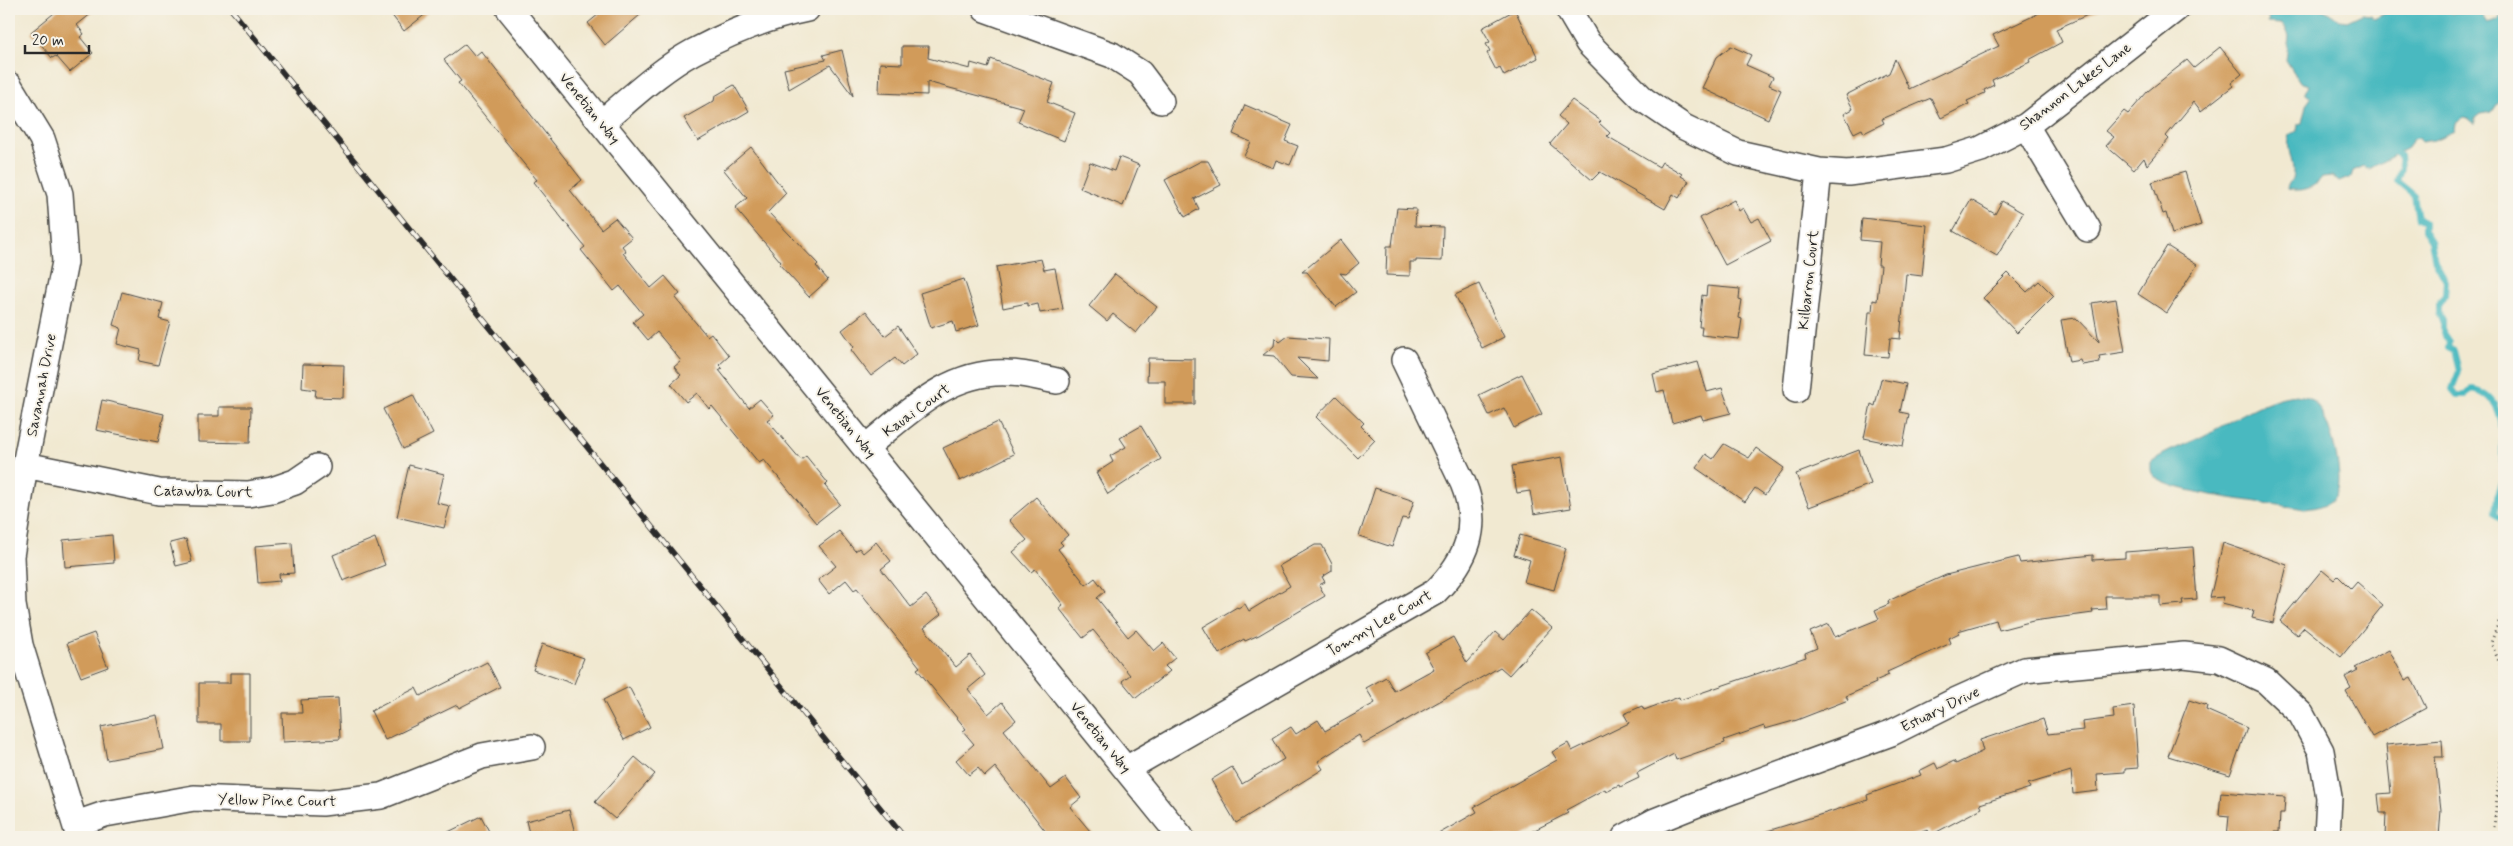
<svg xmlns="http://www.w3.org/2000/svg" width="2513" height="846" viewBox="0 0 2513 846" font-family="Mynerve,sans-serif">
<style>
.water{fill:#4ab9c0;stroke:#3a7276}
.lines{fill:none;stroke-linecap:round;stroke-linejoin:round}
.stream{stroke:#4ab9c0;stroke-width:6}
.building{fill:#d19b5a}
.minor-casing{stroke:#494844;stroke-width:28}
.path{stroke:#494844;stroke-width:3;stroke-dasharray:1 4;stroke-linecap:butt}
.minor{stroke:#fff;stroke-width:25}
.rail-casing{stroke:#2b2b2b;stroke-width:5.5}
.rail{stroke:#f7f3e8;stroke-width:4;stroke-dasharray:11;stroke-linecap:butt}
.labels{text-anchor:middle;stroke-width:4;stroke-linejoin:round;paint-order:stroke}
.street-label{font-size:15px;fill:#2b2b2b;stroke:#f7f3e8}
</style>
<rect width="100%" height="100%" fill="#f7f3e8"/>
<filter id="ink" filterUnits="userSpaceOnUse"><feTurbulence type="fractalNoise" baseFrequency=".02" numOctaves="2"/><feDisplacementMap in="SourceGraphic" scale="10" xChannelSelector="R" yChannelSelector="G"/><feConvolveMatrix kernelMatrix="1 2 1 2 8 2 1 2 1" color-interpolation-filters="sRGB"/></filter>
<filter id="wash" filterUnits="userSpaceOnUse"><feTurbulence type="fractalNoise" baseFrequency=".0096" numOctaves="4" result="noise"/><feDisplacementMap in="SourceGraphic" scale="20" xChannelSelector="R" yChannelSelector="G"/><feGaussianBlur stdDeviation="1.12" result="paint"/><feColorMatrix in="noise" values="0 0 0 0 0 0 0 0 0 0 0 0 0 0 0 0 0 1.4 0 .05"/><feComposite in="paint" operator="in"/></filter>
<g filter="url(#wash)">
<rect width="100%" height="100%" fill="#f1e9d1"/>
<path class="water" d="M2257,9H2323L2340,20L2347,21L2362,14L2371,15L2374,19L2384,14L2388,9H2417L2423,12L2430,9L2432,13L2438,9H2447L2452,14L2455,12L2481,14L2487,23L2500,19L2501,12L2504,9V101L2498,103L2492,112L2480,114L2475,118V124L2468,118L2464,117L2455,124L2454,131L2434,140L2421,142L2419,138L2413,139L2407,148L2369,169L2364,166L2353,171L2351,177L2339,182L2332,176L2322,177C2314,189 2301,192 2287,189C2287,184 2293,180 2293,174C2294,160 2285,149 2290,135L2297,131L2298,124L2302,123L2306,105L2311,98L2305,93L2308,85L2300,82L2286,60L2289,36L2285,27L2281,24L2267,23L2269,20L2264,13H2259Z
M2295,395C2299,396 2307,396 2310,398C2328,410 2343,469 2338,489C2334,505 2317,508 2304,509C2276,503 2169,494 2154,476C2150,472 2151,467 2151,462C2167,450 2186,445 2203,436C2233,421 2262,399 2295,395Z"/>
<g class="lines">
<path class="stream" d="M2396,153L2400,156L2401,168L2397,181L2414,195L2418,219L2424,222V230L2431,241L2435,261L2446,281L2445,295L2439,304V313L2443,320V333L2449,342L2448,348L2454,351L2459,371L2452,389L2457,395H2466L2472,389C2506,395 2503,435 2502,462L2504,466
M2504,478L2497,496L2495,513L2504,523V527"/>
</g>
<g id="blocks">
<path class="building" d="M59,9H97L77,25L84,34L80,37L93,53L70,72L56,56L52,58L31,32Z
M387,9H432L404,31Z
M605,9H647L605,45L588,23Z
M2048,9H2101L2056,29L2062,42L2029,60L2030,62L1992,80L1994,85L1984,90L1985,93L1967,101L1969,104L1941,118L1931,98L1882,119L1884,123L1864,133L1862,129L1854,133L1844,114L1853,109L1846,95L1889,73L1895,59L1909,89L1999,46L1993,35Z
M1515,10L1538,58L1504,76L1500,68L1496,70L1487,53L1490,51L1486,44L1490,42L1482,28Z
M465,44L475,56L481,51L582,180L570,190L601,229L615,218L632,238L622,246L626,251L623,253L651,288L665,276L680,294L675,298L707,336L711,333L729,356L719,365L722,368L719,370L749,408L760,399L774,415L767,420L801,460L806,456L828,483L825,486L840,504L816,523L764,460L759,463L712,406L709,409L697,393L686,402L671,384L681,375L674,367L681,361L657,332L648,340L633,322L643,314L620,286L614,291L581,250L585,247L533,182L537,180L458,83L461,81L444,60Z
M902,46H929L928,58L970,69L971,63L988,68L991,59L1054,83L1047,102L1075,113L1064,141L1018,122L1024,108L980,96L927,82V95L879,93L880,63L902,64Z
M1731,46L1751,55L1746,65L1773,77L1769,85L1781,90L1768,119L1702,88L1717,57Z
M2220,47L2242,74L2231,83L2233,86L2201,111L2194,102L2166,136L2169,139L2147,165L2144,158L2134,170L2106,146L2114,137L2106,131L2124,111L2128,114L2148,91L2187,60L2194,68Z
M842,50L853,96L830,65L789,89L784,69L826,60L823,55Z
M734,85L749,111L698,141L684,118L714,101L715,96Z
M1572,100L1601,121L1599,123L1610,133L1607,136L1659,167L1662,162L1682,174L1681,176L1689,181L1679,198L1673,194L1665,209L1600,172L1592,180L1550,144L1567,124L1558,116Z
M1245,105L1292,125L1285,141L1298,146L1290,165L1276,160L1273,168L1244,156L1251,142L1233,134Z
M751,147L786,193L768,212L818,264L816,266L828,280L809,297L779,264L781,262L735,208L747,198L724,170Z
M1119,157L1139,165L1123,206L1080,188L1090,162L1114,171Z
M1201,161H1208L1221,185L1194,199L1199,209L1185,217L1165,180Z
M2185,172L2201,225L2172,234L2166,213L2163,214L2152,182Z
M1734,200L1739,211L1743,208L1751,222L1759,218L1771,241L1725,265L1700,218Z
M1971,200L1995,214L2002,201L2023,213L1997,256L1953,231Z
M1397,208L1416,209L1415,226L1443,227L1442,261L1416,260V262H1410V276L1386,275L1387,246H1392Z
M1862,218L1927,225L1922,276L1906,274L1900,339L1890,338L1888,357L1865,355L1869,312H1872L1873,300L1877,301L1881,265H1878L1880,242L1860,240Z
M1341,240L1359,263L1346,274L1340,273L1356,292L1336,307L1307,272H1302Z
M2167,246L2197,265L2167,313L2138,294Z
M1041,259L1044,270L1055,268L1063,309L1040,313L1038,304L1027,306V303L1003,308L996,267Z
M2008,273L2027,292L2039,281L2054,296L2017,333L1983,298Z
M1115,274L1157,307L1136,333L1113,314L1107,321L1089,306Z
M964,279L979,325L956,332L953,321L931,328L920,293Z
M1479,284L1504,337L1482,348L1455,295Z
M1707,286L1740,289L1739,299L1742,300L1739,318L1742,319L1739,339L1701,335L1702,327H1699L1702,295L1706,296Z
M122,292L163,303L159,319L170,322L158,365L139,361L141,350L117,344L121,328L113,325Z
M2116,299L2125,352L2099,356L2100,362L2082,365L2080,360L2069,362L2061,320L2076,318L2099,342L2092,303Z
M866,311L885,336L898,326L917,354L902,366L895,358L871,376L851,350L854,347L842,330Z
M1288,336L1329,339L1328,361L1297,358L1318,379L1291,377L1274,356L1263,355L1274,346L1275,337L1280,342Z
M1148,358L1195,359V404H1165V381H1147Z
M1698,362L1707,392L1722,388L1731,413L1703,420L1701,415L1672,423L1664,390L1657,392L1653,374Z
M303,364L344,365L343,398L315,397L316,390L302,388Z
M1522,374L1542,414L1514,428L1504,408L1489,415L1479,395Z
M1881,379L1906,384L1900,412L1909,414L1903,446L1864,438L1871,404L1875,406Z
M413,395L433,434L403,449L383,409Z
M1336,396L1364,423L1361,426L1375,440L1358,458L1316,417Z
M102,400L164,414L158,442L96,430Z
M219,407H251L250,443L198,442V416H219Z
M998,422L1014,454L960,481L943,448Z
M1141,426L1161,459L1108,494L1096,473L1113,462L1110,456L1126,447L1120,438Z
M1724,444L1749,458L1756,448L1784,468L1765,495L1755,488L1745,502L1696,468L1706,454L1713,459Z
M1859,450L1871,484L1809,507L1796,474Z
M1562,457L1571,508L1534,514L1530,491L1517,493L1512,466Z
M409,465L444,474L437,503L450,506L444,528L397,517Z
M1375,488L1414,501L1408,519L1402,518L1392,547L1359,536Z
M1036,497L1068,535L1060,542L1063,545L1058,549L1086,585L1095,578L1105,591L1097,598L1128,637L1136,630L1154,651L1163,643L1175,658L1165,666L1170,671L1136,698L1122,681L1130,675L1093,630L1083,638L1059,608L1063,605L1035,569L1031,572L1013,552L1027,540L1009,520Z
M839,531L855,551L859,548L863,553L876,542L891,561L881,569L911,607L926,595L941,614L924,628L956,667L970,655L985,675L968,689L988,714L1002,702L1016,720L1004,730L1051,789L1066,778L1081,798L1070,807L1095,837H1050L995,767L985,776L978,768L969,775L956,760L974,744L963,731L966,729L917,669L920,667L857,588L854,590L846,580L829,594L818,580L836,566L819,546Z
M112,535L114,563L65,567L63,540Z
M1520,535L1566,548L1554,590L1524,582L1530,560L1514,555Z
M375,538L385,565L343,581L333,555Z
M186,539L192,562L176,566L170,543Z
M292,543L294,573L279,574L280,581L258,583L255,546Z
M2223,543L2287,565L2273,623L2252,618L2254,611L2222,603L2224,597L2210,598Z
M1315,545H1322L1332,564V571L1322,577L1325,582L1319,585L1325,596L1259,635L1245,641L1244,639L1219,654L1203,627L1237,607L1238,608L1245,604L1249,611L1290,586L1279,566Z
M2193,547L2197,599L2182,600L2183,604L2160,606V596H2105L2106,609L2092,610L2093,613L2033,621L1999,630L1996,620L1958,631L1959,633L1949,638L1951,643L1887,672L1889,675L1875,681L1876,683L1846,696L1848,700L1797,720L1765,729L1764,726L1724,740L1725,743L1676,760L1674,754L1637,773L1639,778L1620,787L1619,785L1606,791L1605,789L1566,810L1568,813L1521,837H1433L1477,812L1474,807L1557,760L1552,752L1568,743L1572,751L1629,723L1624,714L1642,706L1644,710L1679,697L1680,700L1806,657L1805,653L1817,648L1810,632L1829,624L1835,637L1879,619L1875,610L1889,604L1888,601L1946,575L2018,557L2020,563L2093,555V560L2125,558V552Z
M2322,570L2334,580L2338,576L2351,589L2357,582L2383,605L2341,657L2304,627L2297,635L2280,621Z
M1531,610L1552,628L1509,675L1500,667L1364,744L1359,735L1318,761L1323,769L1236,823L1211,780L1232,767L1242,784L1284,759L1272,739L1291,727L1296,734L1318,720L1325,731L1375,703L1366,688L1386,677L1394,691L1434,669L1425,653L1453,637L1467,663L1495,632L1504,640Z
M94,633L108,667L81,677L67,643Z
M542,644L584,658L574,684L533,670Z
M2389,650L2405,680L2411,677L2426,708L2372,737L2346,691L2351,688L2345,677L2358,670L2355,668Z
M487,662L500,687L459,708L457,705L385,740L371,711L416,688L420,696Z
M230,673H250V741H221V724H199V683H230Z
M629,687L650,727L624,740L603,700Z
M338,698L340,739L283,742L282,713H302L301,700Z
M2189,700L2207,706L2206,710L2247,728L2230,775L2168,756Z
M2134,706L2138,768L2125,769V772L2097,774L2098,791L2073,794L2071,771L2028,784L2030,788L1980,804L1982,808L1931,835L1928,830L1906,837H1761V833L1868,800L1867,795L1921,775L1919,771L1935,763L1938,769L1954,761L1956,764L1983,751L1980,740L2043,719L2048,734L2083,730L2082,722L2114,718L2113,709Z
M157,715L164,749L107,760L101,727Z
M2442,740L2443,757H2435L2441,810L2439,837H2385L2386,813H2380L2378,794L2391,793L2386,745Z
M635,757L655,774L615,819L595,802Z
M2221,792L2285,797L2284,813H2280L2279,832H2274V837H2227L2229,816L2219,815Z
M569,810L576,837H530L526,821Z
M481,816L492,837H438Z"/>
</g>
</g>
<g filter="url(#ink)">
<use href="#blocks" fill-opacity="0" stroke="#494844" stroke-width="1"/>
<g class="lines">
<defs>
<path id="minor" d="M509,9L1181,837
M985,9L1112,55L1140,73L1161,101
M1568,9L1588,43L1644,100L1684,127L1738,153L1819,171L1848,173L1946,160L1981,149L2026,126L2176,9
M9,85L42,139L60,194L65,262L25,465L11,556L13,605L20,645L79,837
M602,122C631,98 660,70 693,52C729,33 767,17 807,9
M2026,126L2088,229
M1796,390L1819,171
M866,447C908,413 949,370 1008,373C1024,373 1041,378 1057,381
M25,465L159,492L248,494L272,490L295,482L317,467
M1126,769L1435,592C1467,560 1481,527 1463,483L1404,360
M76,824L105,814L194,798L322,803L381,796L482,756L532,747
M1625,837L1655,821L1705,801L1891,733L1957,700L2024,670L2184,655L2219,659L2266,681L2301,714L2321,751L2329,797L2327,837"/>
</defs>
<use href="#minor" class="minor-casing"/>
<path class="path" d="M2504,608L2491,643L2504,673
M2493,837L2504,729"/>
<use href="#minor" class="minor"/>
<defs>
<path id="rail" d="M231,9L904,837"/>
</defs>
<use href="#rail" class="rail-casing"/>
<use href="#rail" class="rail"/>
</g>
</g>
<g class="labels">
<g class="street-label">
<text transform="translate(2075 86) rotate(-37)" y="5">Shannon Lakes Lane</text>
<text transform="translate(590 108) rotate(51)" y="5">Venetian Way</text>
<text transform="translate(1808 280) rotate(-84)" y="5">Kilbarron Court</text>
<text transform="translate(41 385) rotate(-79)" y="5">Savannah Drive</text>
<text transform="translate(916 410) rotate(-36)" y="5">Kauai Court</text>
<text transform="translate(846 422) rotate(51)" y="5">Venetian Way</text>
<text transform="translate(203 491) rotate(1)" y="5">Catawba Court</text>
<text transform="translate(1379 623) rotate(-30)" y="5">Tommy Lee Court</text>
<text transform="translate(1940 709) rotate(-26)" y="5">Estuary Drive</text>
<text transform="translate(1101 737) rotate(51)" y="5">Venetian Way</text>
<text transform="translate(277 800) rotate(1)" y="5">Yellow Pine Court</text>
</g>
</g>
<rect width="2513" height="846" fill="none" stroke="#f7f3e8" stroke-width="30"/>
<path d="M25 45v8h64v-8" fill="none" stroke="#2b2b2b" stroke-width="2.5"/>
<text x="32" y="45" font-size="15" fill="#2b2b2b" stroke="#f7f3e8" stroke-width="4" paint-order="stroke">20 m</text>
</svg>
